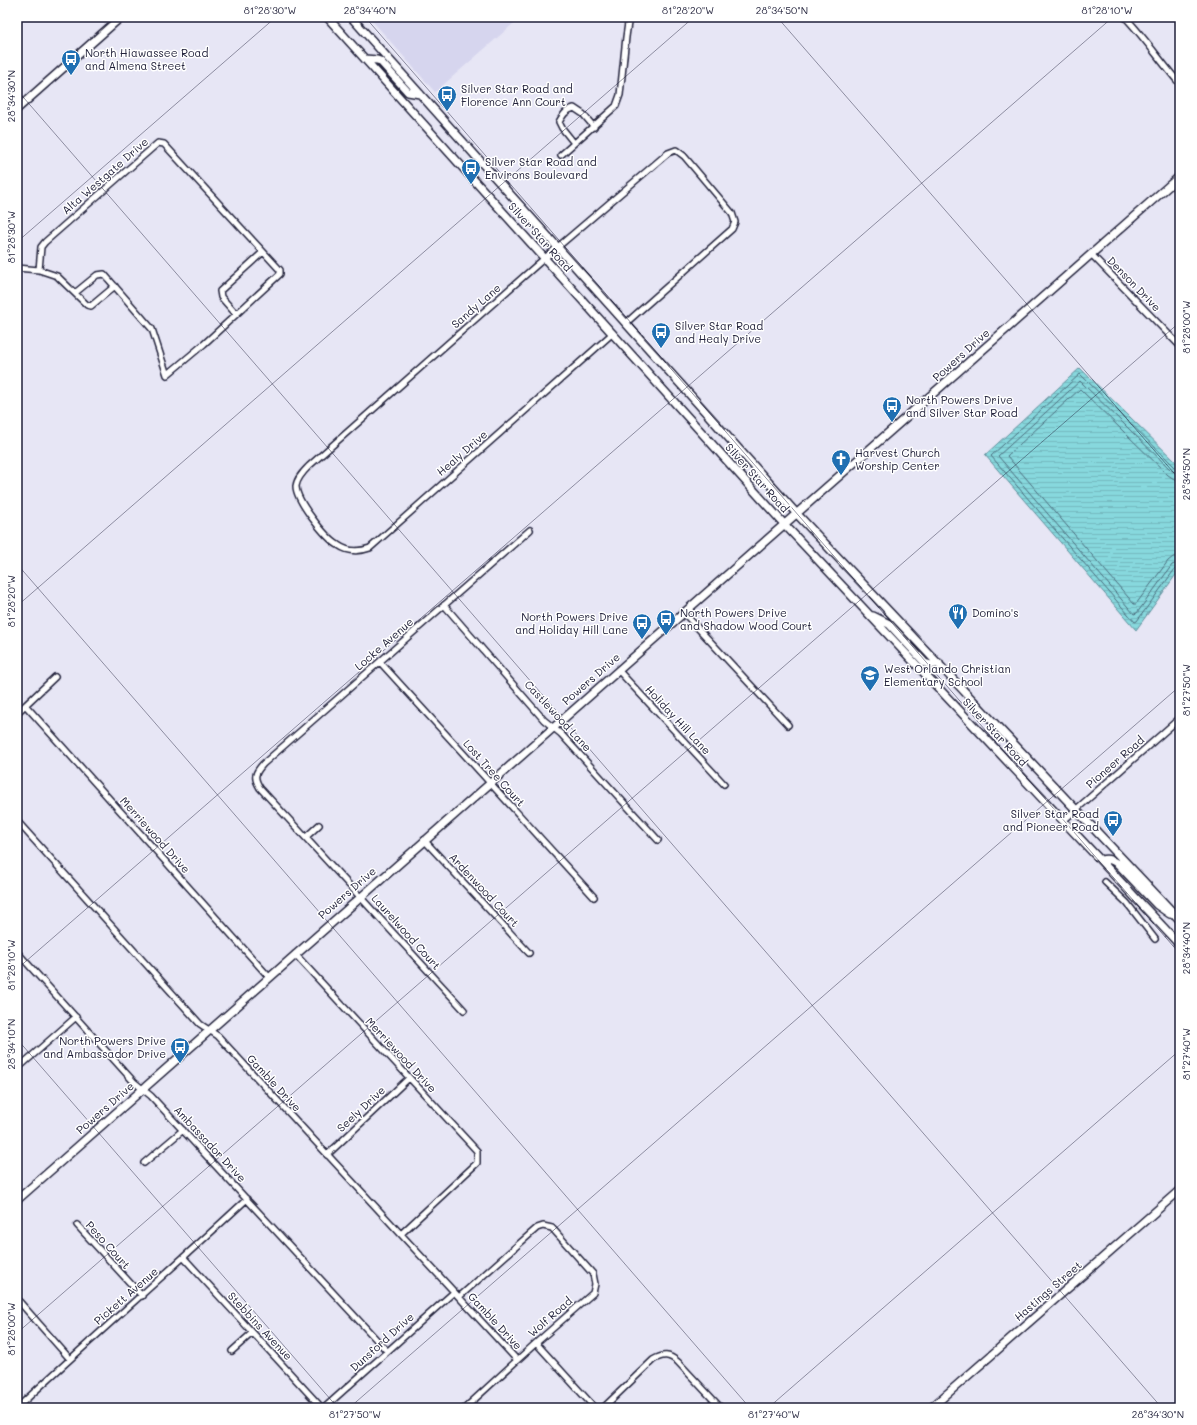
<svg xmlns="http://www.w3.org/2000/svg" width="1197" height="1425" viewBox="0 0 1197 1425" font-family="Mali,sans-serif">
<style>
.built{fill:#d6d5ee}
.water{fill:url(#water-rules);stroke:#5f8f9c}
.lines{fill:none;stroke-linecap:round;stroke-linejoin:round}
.shore{stroke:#4a6b7c;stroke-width:1}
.street-casing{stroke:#22223b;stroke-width:8}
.secondary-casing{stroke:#22223b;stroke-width:10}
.street{stroke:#fff;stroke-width:5}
.secondary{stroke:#fff;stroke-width:7}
.ticks{fill:none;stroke:#22223b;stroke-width:1;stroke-opacity:0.45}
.labels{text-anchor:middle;stroke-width:3;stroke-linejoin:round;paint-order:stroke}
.poi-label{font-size:11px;fill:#22223b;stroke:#fff;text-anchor:start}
.street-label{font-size:11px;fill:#22223b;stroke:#fff}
.neatline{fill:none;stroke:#22223b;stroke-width:1.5}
.ticks-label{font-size:10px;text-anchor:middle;fill:#22223b}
</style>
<defs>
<pattern id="water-rules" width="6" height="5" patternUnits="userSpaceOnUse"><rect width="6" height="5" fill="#87d8dd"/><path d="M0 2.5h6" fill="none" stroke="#74b9bf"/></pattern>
</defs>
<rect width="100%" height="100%" fill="#e7e6f5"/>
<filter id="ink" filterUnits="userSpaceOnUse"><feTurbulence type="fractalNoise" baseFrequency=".025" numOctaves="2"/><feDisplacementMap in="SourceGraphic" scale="8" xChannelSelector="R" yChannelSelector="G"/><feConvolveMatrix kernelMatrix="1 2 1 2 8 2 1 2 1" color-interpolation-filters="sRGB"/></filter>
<g filter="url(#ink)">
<path class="built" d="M369,17H521L435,92Z"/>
<path class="water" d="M1080,368L1180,466V569L1136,630L985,455Z"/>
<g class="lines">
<path class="shore" d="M1180,468L1175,467L1080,374L991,456L1135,622L1137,621L1175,569L1180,567
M1180,473L1172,471L1080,381L998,456L1134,614L1137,613L1172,565L1180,562
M1180,480L1174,479L1168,475L1080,389L1007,456L1134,604H1136L1168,561L1173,557L1180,556"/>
<defs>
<path id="street" d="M1125,17C1145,38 1161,62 1180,84
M574,143L562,128L559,122C563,115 566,110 574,108L583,114L594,127
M561,155L616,106L620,95L626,37L628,23L632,17
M1091,254L1180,346
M17,268L39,270L57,276L87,305L91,306L115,286
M39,270L41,247L45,242L158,143L164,144L280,270V274L204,344L167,375L152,329L104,274L97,275L75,293
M236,314L221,297L220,291L263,252
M613,333L370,548C359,552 348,552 338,545C326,538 296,501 296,486C297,478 304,471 309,466L539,263L668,153L676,150L684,156L732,213L735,222L732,229L626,323
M444,605L544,720L561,734L658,840
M683,612L788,725
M380,662L594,897
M618,670L724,784
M26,706L269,977
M17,713L55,677
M17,821L200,1024L218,1036L517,1360
M1063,821L1180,718
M306,837L319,825
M424,840L529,953
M1105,882L1127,903L1155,939
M17,952L134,1082L151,1096L387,1351
M295,954L477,1151V1163L401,1234
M464,1010L260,788C253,777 255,773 263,764L530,530
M17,1069L76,1017
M327,1155L409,1078
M144,1163L183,1130
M77,1225L142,1296
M184,1258L322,1408
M459,1297L537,1228L543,1226L552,1228L593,1274L595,1284L593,1293L536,1343L465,1408
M17,1299L70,1359
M536,1343L595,1408
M232,1351L252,1333
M17,1408C93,1337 171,1270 247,1199
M324,1408L454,1292
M603,1408L653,1360C663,1354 669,1354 678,1362L721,1408"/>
<path id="secondary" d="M327,17L785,525L1180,945
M351,17L797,514L1180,920
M365,59L377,60L380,61L408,92L420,94
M17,109L121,17
M873,616L889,624L925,663L931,665L939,663
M1101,860C1108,858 1112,860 1118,864L1157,905L1170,914
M17,1200L1180,176
M931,1408L1180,1190"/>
</defs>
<use href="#street" class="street-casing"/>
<use href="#secondary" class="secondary-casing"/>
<use href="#street" class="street"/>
<use href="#secondary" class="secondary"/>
</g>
</g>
<path class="ticks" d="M365,17L1180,954M777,17L1180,480M17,90L1162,1408M17,242L276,17M17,564L750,1408M17,606L694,17M17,969L1113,17M17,1039L338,1408M17,1333L1180,322M349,1408L1180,686M768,1408L1180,1050"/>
<defs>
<symbol id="bus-pin" viewBox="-11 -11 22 30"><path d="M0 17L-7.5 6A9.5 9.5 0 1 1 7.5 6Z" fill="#1f6fb2" stroke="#fff"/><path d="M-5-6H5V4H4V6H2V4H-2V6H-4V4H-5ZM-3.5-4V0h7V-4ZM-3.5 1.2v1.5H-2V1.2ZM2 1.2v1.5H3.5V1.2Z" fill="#fff"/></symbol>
<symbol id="church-pin" viewBox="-11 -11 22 30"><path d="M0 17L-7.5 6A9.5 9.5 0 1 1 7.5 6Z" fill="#1f6fb2" stroke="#fff"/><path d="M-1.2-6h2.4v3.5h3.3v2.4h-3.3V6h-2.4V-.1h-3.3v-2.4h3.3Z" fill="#fff"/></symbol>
<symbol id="restaurant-pin" viewBox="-11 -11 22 30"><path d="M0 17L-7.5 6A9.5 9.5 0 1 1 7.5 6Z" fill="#1f6fb2" stroke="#fff"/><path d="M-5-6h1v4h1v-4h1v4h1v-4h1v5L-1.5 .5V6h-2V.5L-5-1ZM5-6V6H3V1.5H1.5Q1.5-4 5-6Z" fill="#fff"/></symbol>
<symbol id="school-pin" viewBox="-11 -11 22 30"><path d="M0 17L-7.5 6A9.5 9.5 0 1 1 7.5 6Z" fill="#1f6fb2" stroke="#fff"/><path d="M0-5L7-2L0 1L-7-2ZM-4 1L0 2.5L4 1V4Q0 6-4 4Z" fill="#fff"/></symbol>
</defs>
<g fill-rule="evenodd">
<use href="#bus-pin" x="60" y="48" width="22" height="30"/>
<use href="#bus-pin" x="436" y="84" width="22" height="30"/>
<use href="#bus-pin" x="460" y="157" width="22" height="30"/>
<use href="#bus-pin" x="650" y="321" width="22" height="30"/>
<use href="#bus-pin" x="881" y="395" width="22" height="30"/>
<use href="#church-pin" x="830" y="448" width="22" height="30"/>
<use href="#restaurant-pin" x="947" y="602" width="22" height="30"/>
<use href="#bus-pin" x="655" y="608" width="22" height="30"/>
<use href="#bus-pin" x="631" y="612" width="22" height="30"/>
<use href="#school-pin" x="859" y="664" width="22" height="30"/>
<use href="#bus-pin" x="1102" y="809" width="22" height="30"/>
<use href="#bus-pin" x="169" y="1036" width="22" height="30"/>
</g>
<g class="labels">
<g class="poi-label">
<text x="85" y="57">North Hiawassee Road<tspan x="85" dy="13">and Almena Street</tspan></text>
<text x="461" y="93">Silver Star Road and<tspan x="461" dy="13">Florence Ann Court</tspan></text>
<text x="485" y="166">Silver Star Road and<tspan x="485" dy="13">Environs Boulevard</tspan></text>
<text x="675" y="330">Silver Star Road<tspan x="675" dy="13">and Healy Drive</tspan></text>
<text x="906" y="404">North Powers Drive<tspan x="906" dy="13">and Silver Star Road</tspan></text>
<text x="855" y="457">Harvest Church<tspan x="855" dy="13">Worship Center</tspan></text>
<text x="680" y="617">North Powers Drive<tspan x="680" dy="13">and Shadow Wood Court</tspan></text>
<text x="972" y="617">Domino's</text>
<text x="628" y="621" text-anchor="end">North Powers Drive<tspan x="628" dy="13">and Holiday Hill Lane</tspan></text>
<text x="884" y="673">West Orlando Christian<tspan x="884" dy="13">Elementary School</tspan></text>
<text x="1099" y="818" text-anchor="end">Silver Star Road<tspan x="1099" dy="13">and Pioneer Road</tspan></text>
<text x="166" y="1045" text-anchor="end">North Powers Drive<tspan x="166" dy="13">and Ambassador Drive</tspan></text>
</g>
<g class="street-label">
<text transform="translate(105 176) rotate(-41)" y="4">Alta Westgate Drive</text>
<text transform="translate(540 237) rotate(48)" y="4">Silver Star Road</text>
<text transform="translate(1134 284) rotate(46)" y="4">Denson Drive</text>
<text transform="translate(476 306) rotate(-41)" y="4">Sandy Lane</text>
<text transform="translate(961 355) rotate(-42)" y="4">Powers Drive</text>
<text transform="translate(462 453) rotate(-41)" y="4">Healy Drive</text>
<text transform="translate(757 478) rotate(48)" y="4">Silver Star Road</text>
<text transform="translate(384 644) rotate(-41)" y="4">Locke Avenue</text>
<text transform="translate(591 679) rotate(-41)" y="4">Powers Drive</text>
<text transform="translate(558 716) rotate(47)" y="4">Castlewood Lane</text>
<text transform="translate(678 720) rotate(47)" y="4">Holiday Hill Lane</text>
<text transform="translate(995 732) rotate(47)" y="4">Silver Star Road</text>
<text transform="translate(1115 762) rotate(-41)" y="4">Pioneer Road</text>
<text transform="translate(494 773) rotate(48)" y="4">Lost Tree Court</text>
<text transform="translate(155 835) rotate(48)" y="4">Merriewood Drive</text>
<text transform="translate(484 890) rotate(47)" y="4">Ardenwood Court</text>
<text transform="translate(347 893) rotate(-41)" y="4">Powers Drive</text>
<text transform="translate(406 932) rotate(48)" y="4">Laurelwood Court</text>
<text transform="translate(401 1055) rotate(47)" y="4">Merriewood Drive</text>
<text transform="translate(274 1083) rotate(47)" y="4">Gamble Drive</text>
<text transform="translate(105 1108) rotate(-41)" y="4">Powers Drive</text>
<text transform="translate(361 1109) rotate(-43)" y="4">Seely Drive</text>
<text transform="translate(210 1144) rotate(47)" y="4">Ambassador Drive</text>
<text transform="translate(108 1245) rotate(48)" y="4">Peso Court</text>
<text transform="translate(1048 1291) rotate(-41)" y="4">Hastings Street</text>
<text transform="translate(126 1296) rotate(-41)" y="4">Pickett Avenue</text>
<text transform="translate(550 1317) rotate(-41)" y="4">Wolf Road</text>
<text transform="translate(495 1321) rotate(47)" y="4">Gamble Drive</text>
<text transform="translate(260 1326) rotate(47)" y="4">Stebbins Avenue</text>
<text transform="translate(382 1342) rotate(-42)" y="4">Dunsford Drive</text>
</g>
</g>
<rect width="1197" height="1425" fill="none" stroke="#fff" stroke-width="44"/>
<rect x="22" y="22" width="1153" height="1381" class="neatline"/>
<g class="ticks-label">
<text x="270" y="14">81°28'30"W</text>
<text x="370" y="14">28°34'40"N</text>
<text x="688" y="14">81°28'20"W</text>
<text x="782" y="14">28°34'50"N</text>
<text x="1107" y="14">81°28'10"W</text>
<text transform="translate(11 96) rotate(-90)" y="4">28°34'30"N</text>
<text transform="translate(11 237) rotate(-90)" y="4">81°28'30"W</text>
<text transform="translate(1186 327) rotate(-90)" y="4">81°28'00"W</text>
<text transform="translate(1186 474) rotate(-90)" y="4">28°34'50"N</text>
<text transform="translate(11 601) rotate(-90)" y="4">81°28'20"W</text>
<text transform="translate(1186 690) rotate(-90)" y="4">81°27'50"W</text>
<text transform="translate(1186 948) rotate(-90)" y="4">28°34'40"N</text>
<text transform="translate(11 965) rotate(-90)" y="4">81°28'10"W</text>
<text transform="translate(11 1044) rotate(-90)" y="4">28°34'10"N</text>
<text transform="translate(1186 1054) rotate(-90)" y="4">81°27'40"W</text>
<text transform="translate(11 1329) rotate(-90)" y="4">81°28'00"W</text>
<text x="355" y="1418">81°27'50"W</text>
<text x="774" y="1418">81°27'40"W</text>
<text x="1158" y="1418">28°34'30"N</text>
</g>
</svg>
